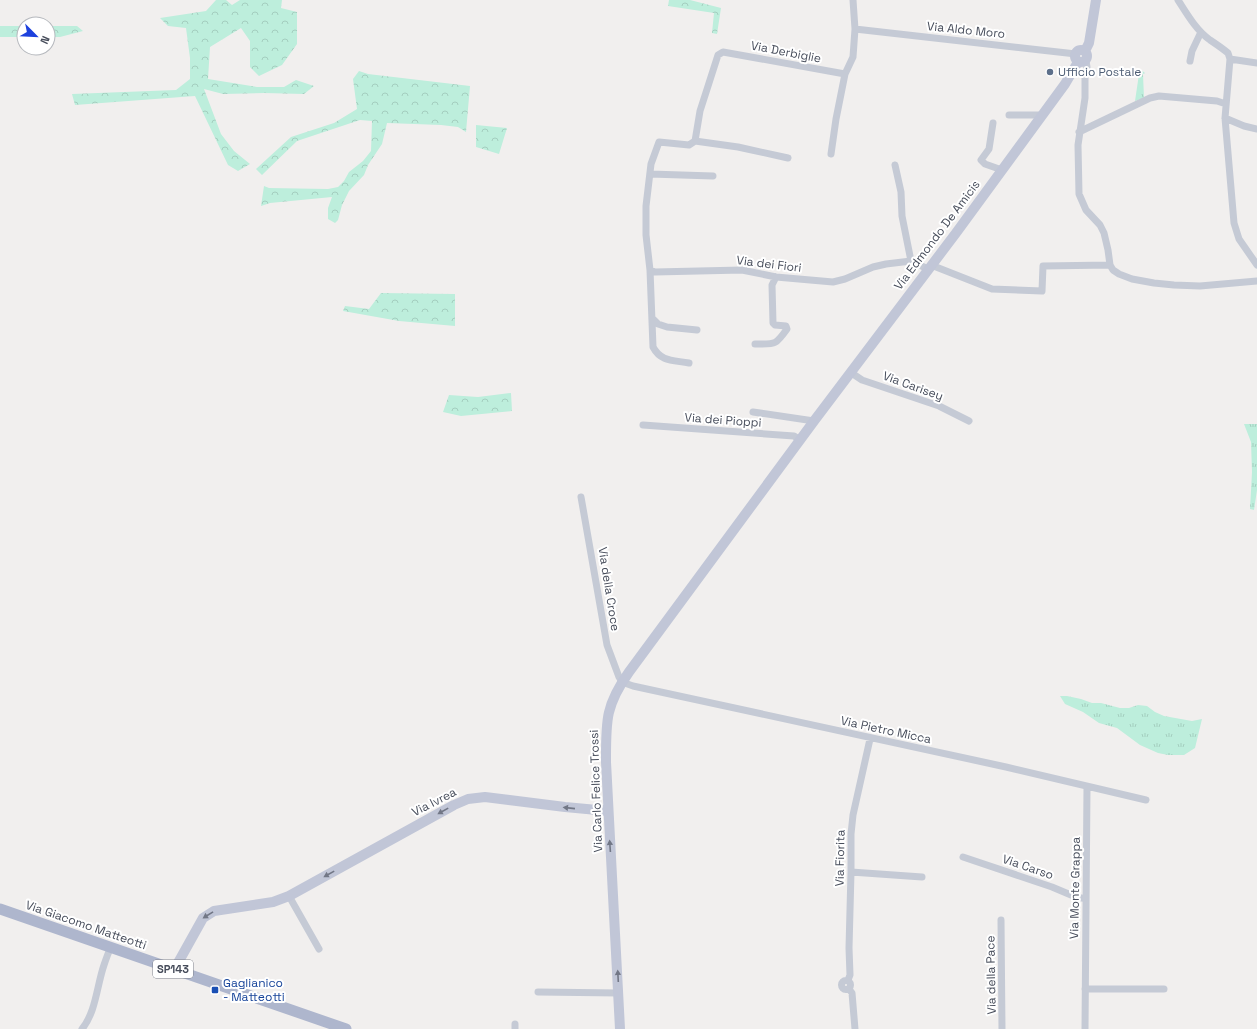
<svg xmlns="http://www.w3.org/2000/svg" width="1257" height="1029" viewBox="0 0 1257 1029" font-family="'Space Grotesk',sans-serif">
<style>
.grass{fill:url(#grass-tufts)}
.forest{fill:url(#forest-crowns)}
.lines{fill:none;stroke-linecap:round;stroke-linejoin:round}
.street{stroke:#c5cad5;stroke-width:7}
.secondary{stroke:#c1c6d7;stroke-width:10}
.primary{stroke:#aeb6cd;stroke-width:11}
.oneway{fill:#727786}
.service-dot{fill:#5c6f8a;stroke:#fff;stroke-width:1.5}
.transit-dot{fill:#1a4fb4;stroke:#fff;stroke-width:1.5}
.labels{text-anchor:middle;stroke-width:4;stroke-linejoin:round;paint-order:stroke}
.shield{fill:#fff;stroke:#7e828c;stroke-width:1}
.shield-label{font-size:11px;font-weight:bold;fill:#474d5b}
.street-label{font-size:12px;fill:#474d5b;stroke:#fff}
.service-label{font-size:12px;fill:#4e5e75;stroke:#fff;text-anchor:start}
.transit-label{font-size:12px;fill:#164399;stroke:#fff;text-anchor:start}
</style>
<defs>
<pattern id="grass-tufts" width="24" height="20" patternUnits="userSpaceOnUse"><rect width="24" height="20" fill="#bdeedc"/><path d="M3 7l-1-3M5 7V3M7 7l1-3M15 17l-1-3M17 17v-4M19 17l1-3" fill="none" stroke="#a4cebf"/></pattern>
<pattern id="forest-crowns" width="20" height="18" patternUnits="userSpaceOnUse"><rect width="20" height="18" fill="#bdeedc"/><path d="M2 6a3 3 0 1 1 6 0M12 15a3 3 0 1 1 6 0" fill="none" stroke="#a4cebf"/></pattern>
</defs>
<rect width="100%" height="100%" fill="#f1efee"/>
<path class="grass" d="M1135,69H1140L1145,73L1143,74L1144,98L1135,101L1139,74L1135,71Z
M1244,424H1257V490L1254,510L1250,509L1252,472L1251,442Z
M1060,696H1067L1081,699L1092,703H1101L1120,708H1129L1138,705L1147,706L1155,712L1164,716L1192,721L1202,719L1195,748L1184,755H1168L1158,753L1140,745L1117,728L1099,723L1083,712L1065,704Z"/>
<path class="forest" d="M216,0H226L232,5L240,0H282L281,8L297,12V44L282,65L259,76L250,67V41L241,28L210,47L208,79L257,87H284L296,80L314,86L304,94L264,93L223,94L204,89L221,134L234,151L250,164L238,171L228,165L195,96L75,105L72,94L176,90L190,79V58L186,28L168,26L160,18L206,11Z
M669,0H690L721,8L717,34L712,33L714,13L668,6Z
M0,26H24V37H0Z
M48,26H77L83,31L60,37H48Z
M359,71L368,74L470,86L466,132L458,127L441,125L387,123L382,144L368,165L364,175L349,191L342,205L338,220L335,223L328,219V208L332,197L270,203L261,206L264,186L269,188L328,189L338,187L344,181L349,172L363,161L371,151L372,121L360,120L297,141L262,175L256,169L291,137L334,123L357,109L353,79Z
M476,125L507,128L499,154L476,147Z
M381,293L455,294V326L399,321L343,311L345,306L369,309Z
M511,393L512,411L461,416L443,412L449,395L478,397Z"/>
<g class="lines">
<path class="street" d="M1178,0C1187,14 1196,30 1210,40C1216,44 1222,48 1228,53L1230,59L1225,118L1234,223L1239,239L1257,265
M855,29L1076,54
M1230,59L1257,63
M1086,61L1087,67L1085,76V98L1078,145L1079,194L1086,210L1100,225L1104,233L1108,250L1110,265L1113,270L1119,274L1132,279L1154,283L1174,285L1200,286L1257,281
M1190,61L1192,51L1201,32
M845,74L723,52L718,55L700,111L695,141L689,145L659,142L651,164L646,206V235L650,270L655,272L742,270L776,277L833,282L845,279L873,267L886,264L911,261L928,269
M1009,115H1042
M1225,118L1244,126L1257,129
M993,123L989,149L981,160L985,164L1002,170
M1079,132L1150,98L1159,96L1217,101L1226,104
M695,141L738,147L788,158
M831,154L836,119L845,74L853,57L855,29L853,0
M895,165L901,192L902,216L911,261
M650,174L713,176
M931,265L992,289L1042,291L1043,266L1110,265
M650,270L653,347C661,362 673,360 689,363
M652,318L658,324L667,327L697,330
M755,344C775,344 775,346 787,329L786,326L775,325L773,323L772,285L776,277
M850,372L862,380L939,406L969,421
M753,412L814,421
M643,425L794,436L800,440
M581,497L607,645L619,677L622,682L633,686L1006,767L1146,800
M963,857L1052,887L1071,895L1085,899
M851,872L922,877
M289,896L319,949
M1001,920L1002,1029
M848,980L850,975L849,948L851,872V834L853,815L870,739
M841.5 985a4.5 4.5 0 1 1 9 0a4.5 4.5 0 1 1-9 0Z
M849,989L852,993L855,1029
M1085,989H1164
M538,992L619,993
M82,1029C96,1012 97,985 104,965C106,959 108,953 111,947
M515,1029V1024
M1085,1029L1087,787"/>
<path class="secondary" d="M1075 56a6 6 0 1 1 12 0a6 6 0 1 1-12 0Z
M1085,51L1089,43L1096,0
M174,970L203,918L214,911L273,902L289,896L454,805L468,799L485,797L565,807L608,811
M620,1029L606,762C606,721 605,706 629,672L814,421L956,233L1065,84L1078,62"/>
<path class="primary" d="M0,909L346,1029"/>
</g>
<defs><path id="oneway-solid" d="M-6-.8H1V-3.2L6.5 0L1 3.2V.8H-6Z"/></defs>
<g class="oneway">
<use href="#oneway-solid" transform="translate(569 808) rotate(-174)"/>
<use href="#oneway-solid" transform="translate(443 811) rotate(151)"/>
<use href="#oneway-solid" transform="translate(610 846) rotate(-94)"/>
<use href="#oneway-solid" transform="translate(329 874) rotate(151)"/>
<use href="#oneway-solid" transform="translate(208 915) rotate(148)"/>
<use href="#oneway-solid" transform="translate(618 976) rotate(-93)"/>
</g>
<circle class="service-dot" cx="1050" cy="72" r="4"/>
<rect class="transit-dot" x="211" y="986" width="8" height="8" rx="2"/>
<g class="labels">
<rect class="shield" x="153" y="960" width="40" height="18" rx="3"/>
<g class="shield-label">
<text x="173" y="973">SP143</text>
</g>
<g class="street-label">
<text transform="translate(966 30) rotate(6)" y="4">Via Aldo Moro</text>
<text transform="translate(786 52) rotate(11)" y="4">Via Derbiglie</text>
<text transform="translate(937 235) rotate(-53)" y="4">Via Edmondo De Amicis</text>
<text transform="translate(769 264) rotate(7)" y="4">Via dei Fiori</text>
<text transform="translate(913 386) rotate(20)" y="4">Via Carisey</text>
<text transform="translate(723 420) rotate(4)" y="4">Via dei Pioppi</text>
<text transform="translate(609 589) rotate(81)" y="4">Via della Croce</text>
<text transform="translate(886 730) rotate(12)" y="4">Via Pietro Micca</text>
<text transform="translate(596 791) rotate(-92)" y="4">Via Carlo Felice Trossi</text>
<text transform="translate(434 802) rotate(-27)" y="4">Via Ivrea</text>
<text transform="translate(840 858) rotate(-89)" y="4">Via Fiorita</text>
<text transform="translate(1028 867) rotate(19)" y="4">Via Carso</text>
<text transform="translate(1075 888) rotate(-89)" y="4">Via Monte Grappa</text>
<text transform="translate(86 925) rotate(19)" y="4">Via Giacomo Matteotti</text>
<text transform="translate(991 975) rotate(-91)" y="4">Via della Pace</text>
</g>
<g class="service-label">
<text x="1058" y="76">Ufficio Postale</text>
</g>
<g class="transit-label">
<text x="223" y="987">Gaglianico<tspan x="223" dy="14">- Matteotti</tspan></text>
</g>
</g>
<g transform="translate(36 36) rotate(114)"><circle r="19" fill="#ffffff" stroke="#b5b8bd"/>
<path d="M0-3L7 15L0 10L-7 15Z" fill="#1d41dd"/>
<text y="-6" font-size="11" font-weight="bold" text-anchor="middle" fill="#474d5b">N</text>
</g>
</svg>
